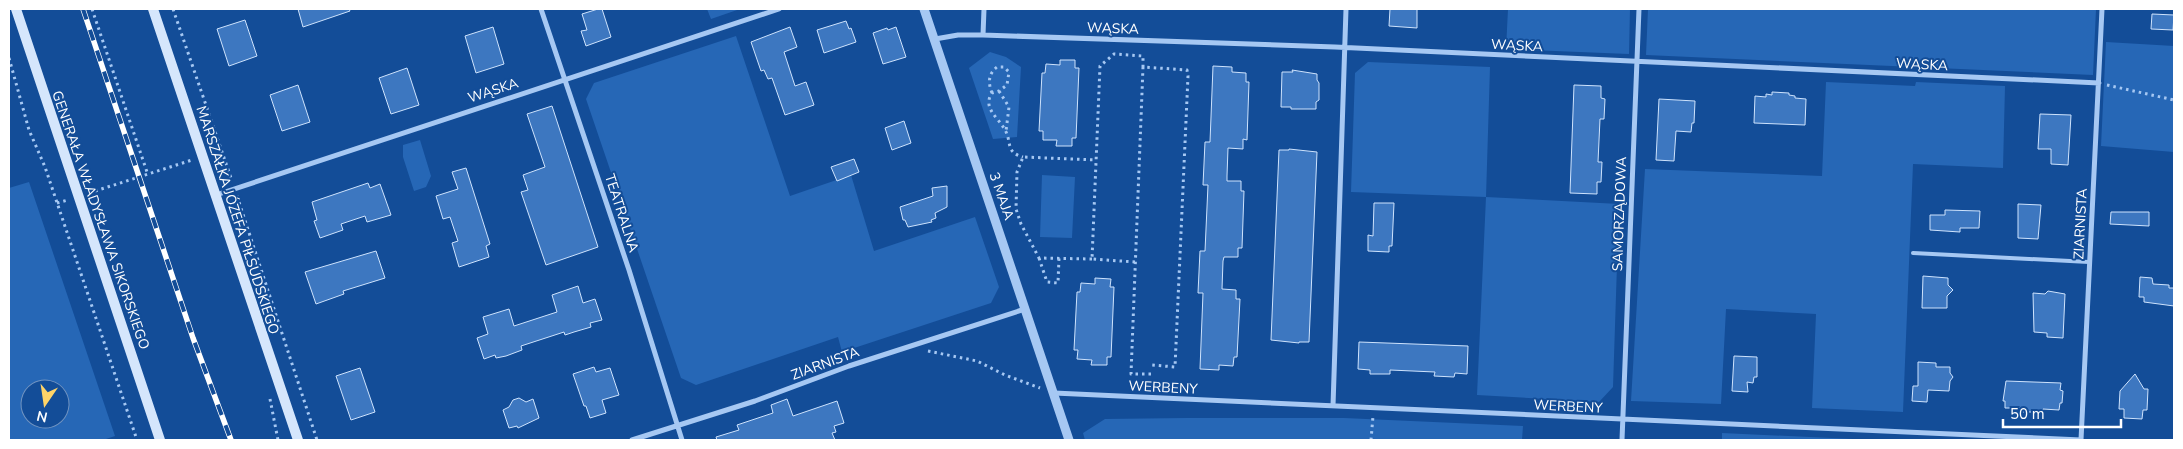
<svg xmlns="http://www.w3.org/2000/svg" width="2183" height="449" viewBox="0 0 2183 449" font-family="'Nunito Sans',sans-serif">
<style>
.green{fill:#2667b6;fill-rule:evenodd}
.building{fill:#3d77c0;stroke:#cee3fd}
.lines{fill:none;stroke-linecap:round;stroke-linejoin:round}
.path{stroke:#a6c8f3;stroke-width:3;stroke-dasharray:2.5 4;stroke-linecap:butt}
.service{stroke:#a6c8f3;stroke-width:4}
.minor{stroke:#a6c8f3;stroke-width:5}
.tertiary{stroke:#a6c8f3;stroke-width:9}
.secondary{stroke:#d5e6fc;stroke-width:10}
.rail-casing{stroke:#fff;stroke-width:5.5}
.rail{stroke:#134d98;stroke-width:4;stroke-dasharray:11;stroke-linecap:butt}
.labels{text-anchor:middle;stroke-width:4;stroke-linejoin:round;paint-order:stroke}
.street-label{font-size:14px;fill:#fff;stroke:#134d98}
</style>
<rect width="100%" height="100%" fill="#134d98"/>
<path class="green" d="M707,9H740L711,19Z
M1508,9H1630L1629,54L1506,49Z
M1648,9H2096L2093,75L1646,55Z
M736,36L790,196L851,175L874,251L975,217L999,287L991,303L842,352L838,337L696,385L681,378L586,99L594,83Z
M2106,42L2174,46V152L2101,146Z
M990,52L1006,57L1021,67L1017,137L993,139L969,68Z
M1368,62L1490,67L1486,197L1619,204L1613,387L1599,402L1477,395L1486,197L1351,192L1355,73Z
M1826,82L1915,86L1916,82L2005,86L2003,168L1913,164L1903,412L1812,408L1816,314L1726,309L1721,404L1631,401L1645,169L1822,176Z
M420,140L431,176L426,187L414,191L403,157V145Z
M1042,175L1075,177L1072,238L1040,237Z
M29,182L115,436L103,440H9V188ZM30,389H60V419H30Z
M1186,418H1344L1523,426L1522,440H1085L1083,433L1105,419Z
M1722,433L1875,440H1722Z"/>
<path class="building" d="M298,9H349L350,11L303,27Z
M598,9H602L611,37L586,46L581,31L587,30L582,14Z
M1390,9H1417V28L1389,26Z
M2152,14L2174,15L2173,30L2151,29Z
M245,20L257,56L229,66L217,29Z
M846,21L849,29L851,28L856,42L824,53L817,30Z
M493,27L504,64L476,73L465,36Z
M790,27L797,47L784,52L795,86L806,82L814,105L785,115L772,78L768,79L764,70L761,71L751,42Z
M896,27L906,57L883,64L873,33L887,28L888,30Z
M1060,60H1075V68H1079L1076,138H1072V146H1056L1057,140H1043V131H1039L1042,73H1045L1046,64L1060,65Z
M1213,66L1232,67V72L1246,73V82H1249L1247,140L1243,139V149L1228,148L1227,176V181H1241V191H1244L1242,248H1238V257H1224L1223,261L1222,289L1236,290V299H1240L1237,357H1234L1233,366L1219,365V370L1200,369L1203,293H1198L1200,251H1205L1208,185H1203L1205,142H1210Z
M407,68L419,105L391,114L379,78Z
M1292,70L1317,74V80L1319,83V100L1316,102V109H1291V107H1281L1282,72H1293Z
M298,85L310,122L282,131L270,95Z
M1574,85L1601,86V98L1605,99L1604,119H1600L1598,162H1602L1601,182H1597V194L1570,193Z
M1772,92L1789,93V95L1795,96V98L1806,99L1805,125L1754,123L1755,96L1766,97V94L1772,95Z
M1659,99L1695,101L1694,123H1692L1691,132L1676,131L1674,161L1656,160Z
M552,106L598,247L546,265L521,192L528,190L523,175L545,167L527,114Z
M2040,114L2071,115L2068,165L2051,164V149H2038Z
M904,121L911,143L892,150L885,128Z
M1289,149L1317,152L1309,342H1299V343L1271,340L1279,150H1289Z
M854,159L859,172L837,181L831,167Z
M466,168L490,244L486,246L489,257L459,267L452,243L458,241L450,217L443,219L436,196L458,189L452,172Z
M368,183L370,188L380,184L391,215L367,222L365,216L341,224L343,230L320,238L314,221L317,220L312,202Z
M947,186V207L935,213L936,218L931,220L932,222L908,227L905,220H903L900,207L933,196L932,188Z
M1374,203H1394L1392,246H1389V252L1368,251V235L1373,236Z
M2018,204L2041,205L2038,239L2018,238Z
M1945,210L1980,211L1979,228H1960V232L1930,230V215H1945Z
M2111,212H2149V226L2110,224Z
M376,251L385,278L343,291L344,294L316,304L305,272Z
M1923,276L1948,278V285L1953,290L1947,296V308H1922Z
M2140,277L2152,278L2153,284L2169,285V288H2174V306L2144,302V297H2139Z
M1095,278L1111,279L1110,287H1114L1111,357H1107V365H1091L1092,360L1077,359L1078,350H1074L1077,292H1080L1081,283L1095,284Z
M578,286L583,303L595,299L602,320L590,323L591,327L574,332L565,335L564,332L521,346L522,350L506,356L496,358L495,355L484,359L477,338L488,334L483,317L509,309L514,326L557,312L552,295Z
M2048,291L2065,294L2063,338L2047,337V333L2034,332L2033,293L2045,294Z
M1359,342L1468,346L1467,374L1455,373L1454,377L1434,376L1435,372L1390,370V374H1370V370L1358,369Z
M1734,356L1757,357V377H1754L1753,383L1747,382L1748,392L1732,391Z
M1918,362L1936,363V367H1950V373L1953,377L1950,381L1949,391L1928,390L1927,402L1912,401L1913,386H1918Z
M594,367L596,372L610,368L619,395L602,400L606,413L590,418L586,406H584L573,374Z
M360,368L375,412L351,420L336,376Z
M2135,374L2144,389H2148L2147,410H2143L2142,419L2124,418V409H2119L2120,391Z
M2006,381L2061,383L2060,390L2063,391L2062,403H2060L2059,410L2043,409V412H2021V408H2005V401H2003Z
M519,398L526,402L533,399L539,418L518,428L517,426L509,428L503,410L509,407L513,400Z
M787,399L793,416L837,401L844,423L834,426L836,432L832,433L835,440H717L716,437L739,430L737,425L773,413L771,405Z"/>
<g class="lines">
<path class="path" d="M92,9L148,175
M173,9L232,181
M9,58L29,130L45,167L137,440
M2107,85L2174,100
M999,91L1009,107L1006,131
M992,93C988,83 988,74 997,67H1004L1009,72L1007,85L999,91L992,93C982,108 998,117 1005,130C1012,142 1005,152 1023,157
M89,193L192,160
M237,196L317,440
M57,203L68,200
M1039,258L1047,282L1058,283L1059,258
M1092,259L1039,258L1021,224L1016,209L1017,172L1023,157L1096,160
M1135,262L1092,259L1100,66L1114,54L1143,56V67
M928,351L977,361L1005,375L1040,388
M1151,374H1131L1143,67L1187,70L1188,76L1175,367L1152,365
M270,399L278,440
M1371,440L1373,416"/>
<path class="service" d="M1913,253L2089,262"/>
<path class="minor" d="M541,9L629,270L682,440
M983,35L984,9
M935,39L958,35H983L1335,47L2099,83
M216,195L779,9
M1054,393L2081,440
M1333,406L1346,9
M632,440L755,401L849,366L1025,309
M1622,440L1639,9
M2081,440L2102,9"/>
<path class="tertiary" d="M924,9L1069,440"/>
<path class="secondary" d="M16,9L160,440
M153,9L298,440"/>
<defs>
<path id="rail" d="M83,9L193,338L231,440"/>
</defs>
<use href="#rail" class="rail-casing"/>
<use href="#rail" class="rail"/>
</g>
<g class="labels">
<g class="street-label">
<text transform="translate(1113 28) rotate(2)" y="5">WĄSKA</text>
<text transform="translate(1517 45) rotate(3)" y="5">WĄSKA</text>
<text transform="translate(1922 64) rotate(3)" y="5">WĄSKA</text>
<text transform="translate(493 90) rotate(-18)" y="5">WĄSKA</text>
<text transform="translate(1002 196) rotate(71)" y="5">3 MAJA</text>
<text transform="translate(622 213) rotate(72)" y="5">TEATRALNA</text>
<text transform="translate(1619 214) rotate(-88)" y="5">SAMORZĄDOWA</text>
<text transform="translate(101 220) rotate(71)" y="5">GENERAŁA WŁADYSŁAWA SIKORSKIEGO</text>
<text transform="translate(238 220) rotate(72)" y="5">MARSZAŁKA JÓZEFA PIŁSUDSKIEGO</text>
<text transform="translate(2080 224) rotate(-87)" y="5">ZIARNISTA</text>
<text transform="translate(825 363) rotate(-20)" y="5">ZIARNISTA</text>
<text transform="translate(1163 387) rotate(3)" y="5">WERBENY</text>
<text transform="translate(1568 406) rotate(3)" y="5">WERBENY</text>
</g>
</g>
<rect width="2183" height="449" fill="none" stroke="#ffffff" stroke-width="20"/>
<g transform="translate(45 404) rotate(193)"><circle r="24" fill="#134d98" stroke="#7194c1"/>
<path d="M0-4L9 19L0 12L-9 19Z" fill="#ffd468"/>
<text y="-8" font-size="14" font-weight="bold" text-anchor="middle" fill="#ffffff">N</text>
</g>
<path d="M2003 419v8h118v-8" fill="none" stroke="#ffffff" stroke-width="2.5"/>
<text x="2010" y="419" font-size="15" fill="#ffffff" stroke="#134d98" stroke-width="4" paint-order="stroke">50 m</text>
</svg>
